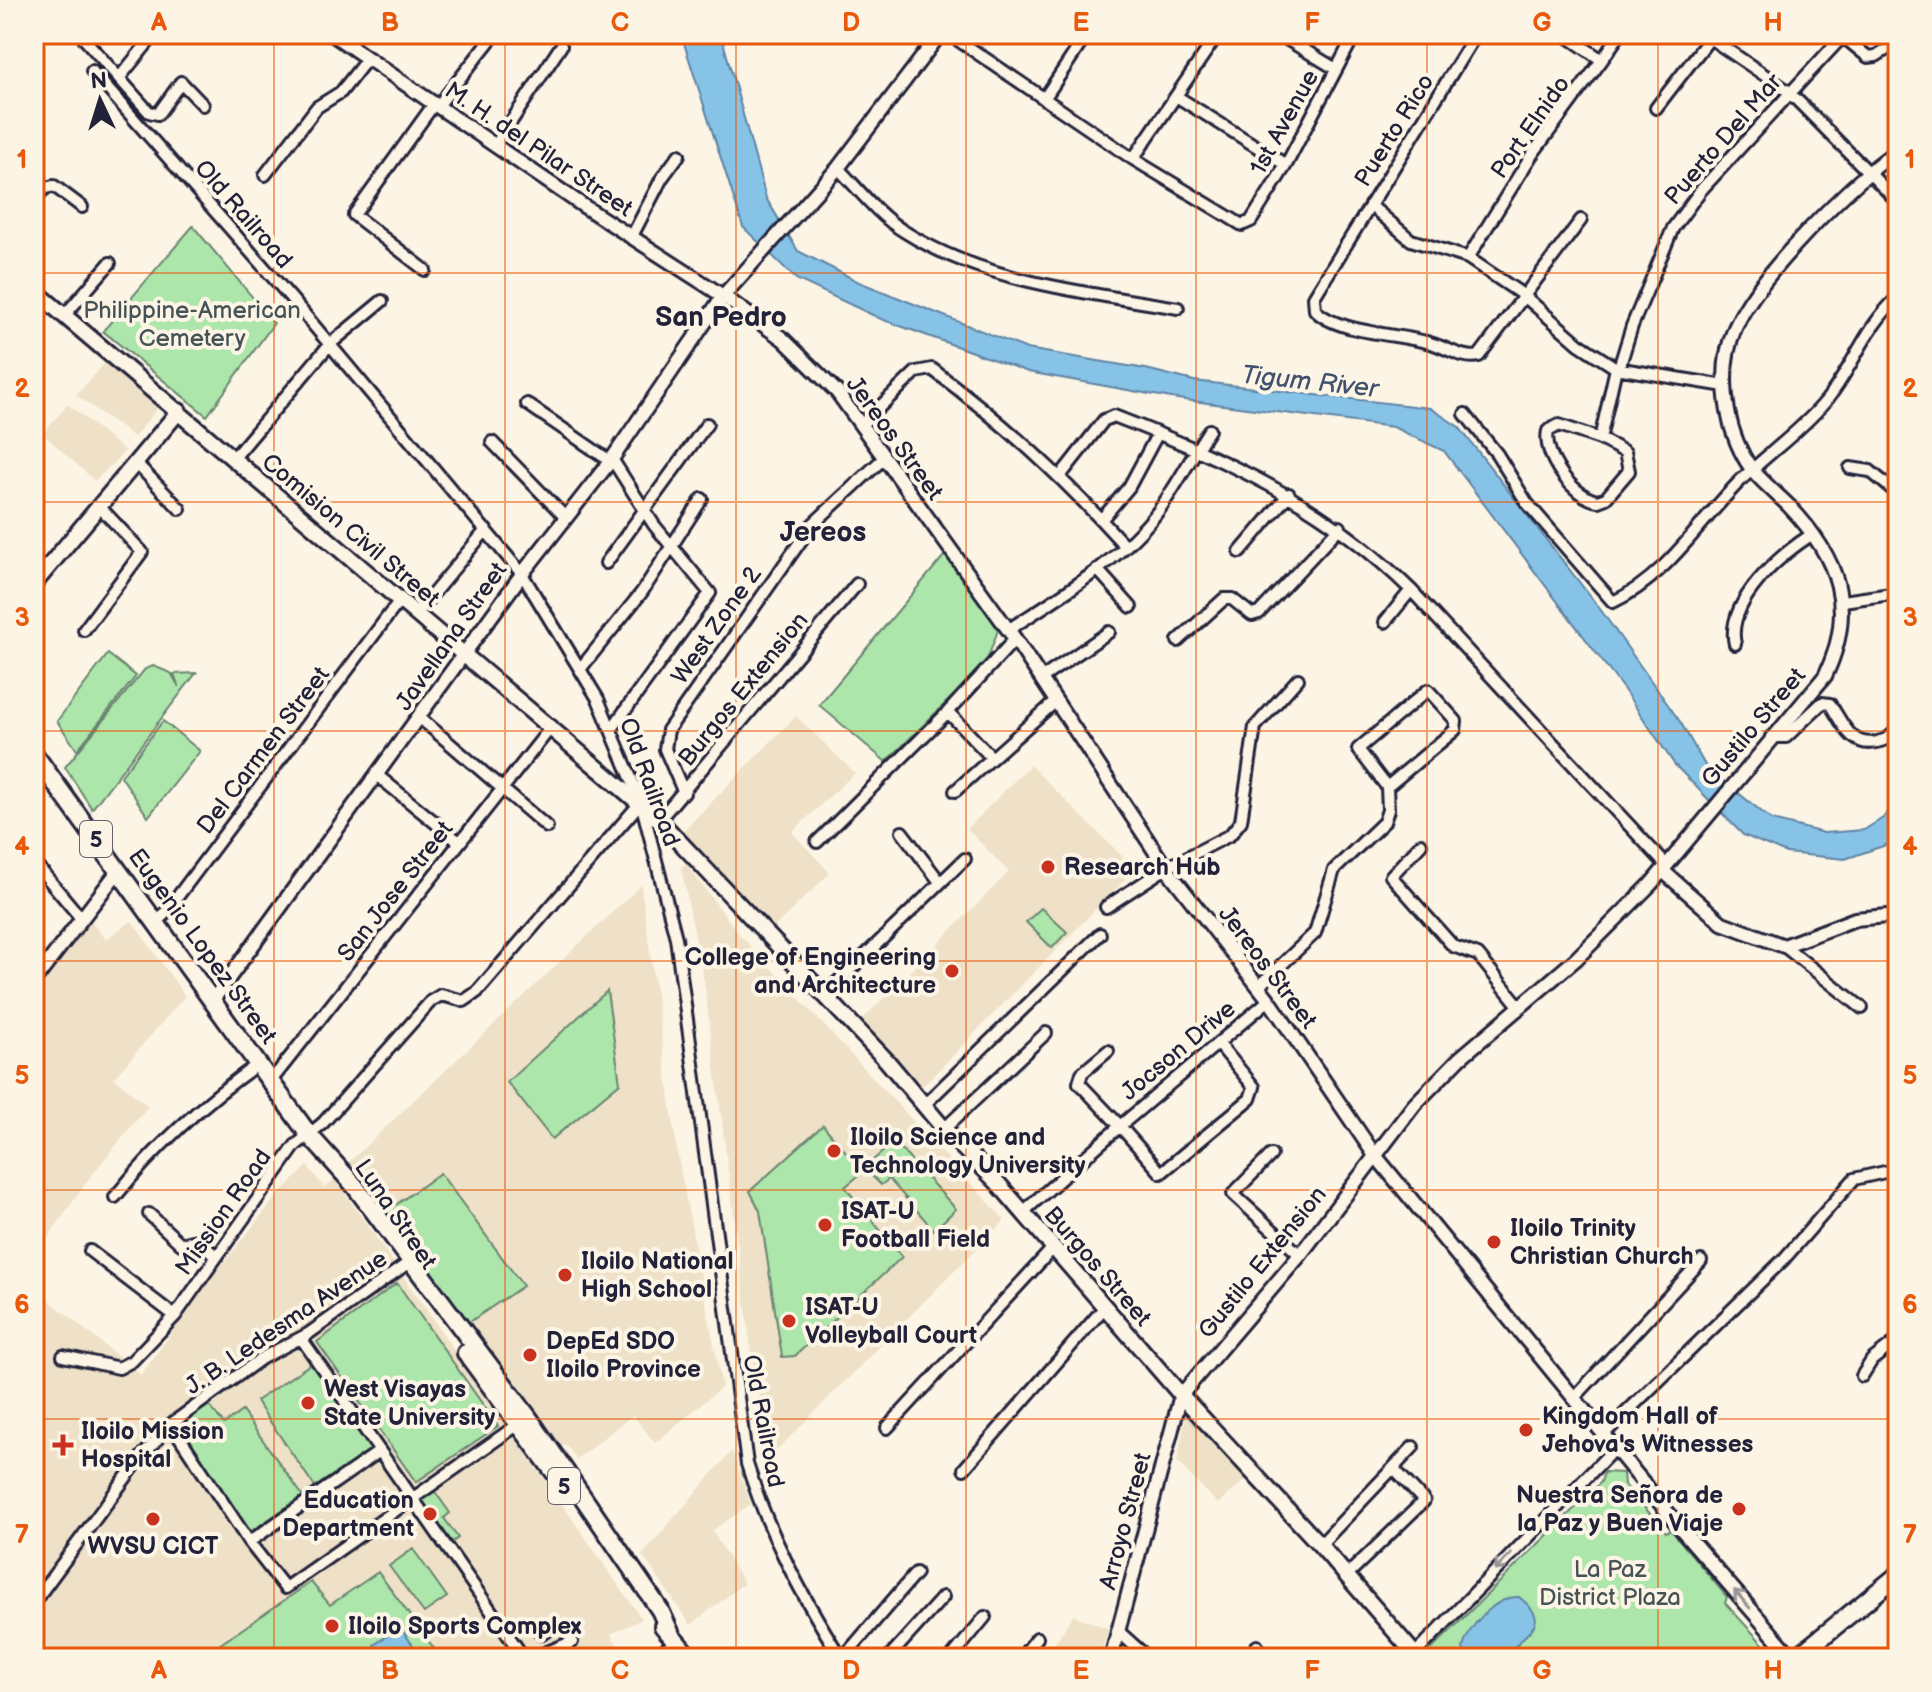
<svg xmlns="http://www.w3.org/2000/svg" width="1932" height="1692" viewBox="0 0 1932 1692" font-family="'Balsamiq Sans',sans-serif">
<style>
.built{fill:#eee1c7}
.green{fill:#ade6aa;stroke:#688472;stroke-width:2}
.water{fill:#87c3e7;stroke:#5f83a2;stroke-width:2}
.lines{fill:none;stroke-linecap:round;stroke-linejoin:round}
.minor-casing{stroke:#22223b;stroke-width:16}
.tertiary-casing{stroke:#22223b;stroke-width:18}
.secondary-casing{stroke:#22223b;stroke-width:20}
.primary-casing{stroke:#22223b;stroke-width:22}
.minor{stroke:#fcf5e5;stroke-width:10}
.tertiary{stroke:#fcf5e5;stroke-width:12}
.secondary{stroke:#fcf5e5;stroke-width:14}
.primary{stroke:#fcf5e5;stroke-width:16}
.oneway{stroke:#9a9698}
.grid{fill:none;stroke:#e8590c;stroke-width:2;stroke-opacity:0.55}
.poi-dot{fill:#c8321e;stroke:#fcf5e5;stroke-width:3}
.labels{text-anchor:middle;stroke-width:8;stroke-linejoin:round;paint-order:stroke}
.shield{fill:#fcf5e5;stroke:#63616e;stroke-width:2}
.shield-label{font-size:22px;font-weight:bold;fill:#22223b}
.street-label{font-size:24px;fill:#22223b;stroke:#fcf5e5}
.park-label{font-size:24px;fill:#455357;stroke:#fcf5e5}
.poi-label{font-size:24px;font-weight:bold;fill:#22223b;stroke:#fcf5e5;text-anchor:start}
.water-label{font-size:26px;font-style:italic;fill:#40526f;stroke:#fcf5e5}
.quarter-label{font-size:28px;font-weight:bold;fill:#22223b;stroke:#fcf5e5}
.neatline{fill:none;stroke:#e8590c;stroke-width:3}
.grid-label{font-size:26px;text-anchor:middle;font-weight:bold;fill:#e8590c}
</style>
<rect width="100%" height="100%" fill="#fcf5e5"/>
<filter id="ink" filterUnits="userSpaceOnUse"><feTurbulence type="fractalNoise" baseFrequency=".0125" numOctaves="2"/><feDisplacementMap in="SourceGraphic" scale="16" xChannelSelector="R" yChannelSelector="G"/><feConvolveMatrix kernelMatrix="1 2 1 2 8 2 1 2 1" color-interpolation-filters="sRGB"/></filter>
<g filter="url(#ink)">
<path class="built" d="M107,361L161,404L134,437L76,395Z
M68,404L125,451L95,481L43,434Z
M796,716L855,773L792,832L830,873L773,928L683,831Z
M1030,765L1135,869L921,1088L862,1020L1009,872L967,829Z
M686,864L740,935L1005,1220L772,1455L754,1372L704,981L681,867Z
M641,885L677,1151L722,1387L655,1443L633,1415L577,1459L565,1444L559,1449L347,1164Z
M132,921L185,996L114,1078L148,1106L90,1177L34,1258V989L91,922L106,939Z
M308,1166L324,1188L335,1179L642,1619L611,1634L625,1658H441L378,1573L330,1605L311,1582L213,1649L187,1644L169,1658H34V1288L141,1375L207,1284L277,1196Z
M1186,1415L1246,1480L1218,1504L1177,1462Z
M732,1451L751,1504L712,1531L744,1583L691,1625L642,1555Z
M1073,1615L1109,1629L1099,1658H1045Z"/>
<path class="green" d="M193,226L274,323L207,416L103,331Z
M948,551L1002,619L986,663L886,762L819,705Z
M108,654L136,676L77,750L57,721Z
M153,666L171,673L179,687L174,674L196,673L92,809L65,767L145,669Z
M163,721L200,751L148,817L121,776Z
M1041,908L1067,932L1052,948L1026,922Z
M607,991L620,1083L552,1139L507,1082Z
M823,1125L863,1172L845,1187L902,1257L795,1356L782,1357L760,1211L750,1191Z
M894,1142L956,1209L934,1230L889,1179L881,1185L864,1168Z
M440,1173L523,1286L468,1323L386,1212Z
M397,1283L498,1426L416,1482L317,1342Z
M312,1363L372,1449L315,1487L256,1401Z
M208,1404L224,1424L242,1411L303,1496L247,1534L176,1426Z
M1604,1472L1623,1473L1624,1484L1666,1532L1671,1530L1727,1597L1725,1603L1776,1658H1432V1649L1601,1482Z
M433,1489L450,1513L444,1518L458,1538L448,1545L416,1501Z
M413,1549L447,1597L424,1613L389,1566Z
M378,1572L441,1658H188L202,1647L213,1649L311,1582L330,1605Z"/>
<path class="water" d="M681,34H721L766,198L798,251L859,282L1027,349L1146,369L1194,381L1430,408L1459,427L1600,609L1681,723L1706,767L1772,820L1824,833L1864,830L1883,818L1898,800V841L1845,859L1786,853L1743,835L1675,765L1624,690L1444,451L1393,427L1177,399L1028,372L881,319L796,279L743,227Z
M1519,1597C1558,1628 1518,1630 1509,1658H1467L1463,1648C1468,1626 1496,1596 1519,1597Z
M400,1627L422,1658H384L374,1645Z"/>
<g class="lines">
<defs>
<path id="minor" d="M80,34L149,112L158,114L181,82L203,105
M949,34L1133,159L1242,225L1251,221L1286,165L1355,34
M1278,34L1336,69
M1476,34L1314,297L1315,310C1336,333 1400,334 1430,343C1446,347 1463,360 1479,356L1581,220
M1704,34L1788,91L1898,202
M1840,34L1868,57L1876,56L1898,42
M348,45L356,34
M1602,60L1620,34
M92,71L290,297L522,574L598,699L641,802L676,938L747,1464C769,1535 802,1596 841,1658
M120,77L150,40
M1176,96L1286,165
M1044,99L1087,34
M438,106L495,34
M1656,108L1713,34
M495,146L561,46
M1133,159L1218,34
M838,168C859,190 879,216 905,232C984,282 1088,293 1178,308
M265,175L317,107L341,92L367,59
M34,201L45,188L54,186L82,207
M1370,205L1411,240L1468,258L1523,295L1579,344L1616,368L1725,386
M631,238L662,178L679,155
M1468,258L1531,156L1602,60L1564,34
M425,270L354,215L434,104
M64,316L110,263
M1619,368L1632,326L1673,228L1701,190L1842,37
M527,404L610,461
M1465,414L1497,454L1527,503L1613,602C1667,577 1699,522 1740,481C1767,454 1800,432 1825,402C1854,367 1862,331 1898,297
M861,425L916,372L932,369C1006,425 1062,476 1124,545
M1600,439L1559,425L1548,431C1542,455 1574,498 1598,501L1606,498L1629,471L1625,452L1600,439L1616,368
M492,442L566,518
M232,460L330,344L382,301
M135,462L180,509
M1850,468L1870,471L1898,494
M1061,475L1104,420L1114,416C1228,460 1323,503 1411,590L1666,865
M1101,520L1129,487L1158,433
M1240,552L1289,494
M606,563L707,424
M1097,569L1131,607
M1843,601L1898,593
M417,613L486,530
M1385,622L1411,590
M84,630L142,552L98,505
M1008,630C1060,596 1122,560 1159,510C1177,485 1192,456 1209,430
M1178,641L1224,599H1232L1252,615L1259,613L1340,527
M1735,644C1725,603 1781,553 1813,534
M581,668L642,592L702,499
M1042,678L1109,632
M948,712L992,758
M420,718L547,827
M611,730L710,593L654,525L612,459
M1771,737H1786L1822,703L1830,704C1842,722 1851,748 1877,742C1887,740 1894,736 1898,727
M378,776L459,842
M955,791L1056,701
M684,793L665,749L668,730L812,525L884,458
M659,820L857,584
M902,832L940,882
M817,842L948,712L1015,639
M1421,844L1391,876L1453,946L1478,955L1520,1007
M34,862L80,917
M1106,907L1166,868L1230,835L1241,821L1255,727L1298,679
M157,924L400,600
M1784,946L1862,1008
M1258,987L1315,933L1334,870L1384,822L1388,810L1387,787L1358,749L1428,690L1456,721L1455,730L1387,787
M823,996L965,859
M1108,1051L1082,1073L1079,1083L1120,1126L1269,1000
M271,1081L552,726
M924,1105L1100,934
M944,1129L1046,1033
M1271,1155L1233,1194L1300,1255
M115,1197C155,1147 206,1101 258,1064
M1022,1213L1120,1126L1161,1173L1250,1099L1254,1087L1218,1043
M149,1214L181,1244L197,1240L216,1256
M90,1251L175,1316
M301,1338L524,1658
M63,1356L119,1368L132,1361L175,1316L295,1146L323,1123L431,1001L441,995L464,1001L477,992L641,802
M1862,1376L1872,1360L1898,1340
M1575,1397L1701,1261
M171,1424L249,1542L285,1588L523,1421
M887,1428L1053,1248
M1605,1433L1784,1259L1854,1179L1898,1169
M964,1469L1104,1308
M249,1542L380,1451
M1320,1545L1413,1447
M1347,1575L1424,1501L1394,1469
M34,1602L138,1461L171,1424L262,1358L308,1334L411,1261
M1118,1631L1148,1658
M1415,1654L1616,1447
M533,1658L572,1642L565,1627L556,1626L541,1634
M843,1658L916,1573
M888,1658L943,1597
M951,1658L985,1617
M1021,1658L1037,1638
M1249,1658L1257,1646"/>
<path id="tertiary" d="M332,34L585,207L723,296L783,339L837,392L1015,639L1166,868L1269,1000L1374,1154L1683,1531L1793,1658
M1663,871L1722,923L1784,946L1855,919L1898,915
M34,981L119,870
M213,1000L522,574L612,459L723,296L838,168L940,34
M652,1658L678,1643
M1111,1658L1181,1395L1300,1255L1414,1105L1460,1058L1576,959L1651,884L1825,676C1857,609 1839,558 1789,506C1774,491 1754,476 1744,457C1724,421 1718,366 1735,328C1758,275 1851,183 1898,150"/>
<path id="secondary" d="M34,290L659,820L887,1061L944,1129L996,1181L1181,1395L1320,1545L1418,1658
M34,584L179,411"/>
<path id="primary" d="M34,754L309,1135L354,1185L528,1417L660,1610L670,1632
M466,1353L555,1473
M663,1626L690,1658
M1796,1658L1898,1575"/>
</defs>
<use href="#minor" class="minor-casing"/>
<use href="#tertiary" class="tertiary-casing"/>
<use href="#secondary" class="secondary-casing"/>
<use href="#primary" class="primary-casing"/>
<use href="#minor" class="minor"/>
<use href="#tertiary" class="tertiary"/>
<use href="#secondary" class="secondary"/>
<use href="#primary" class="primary"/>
</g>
<defs><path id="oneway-shaft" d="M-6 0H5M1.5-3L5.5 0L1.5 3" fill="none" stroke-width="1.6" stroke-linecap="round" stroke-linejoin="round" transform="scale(2)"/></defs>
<g class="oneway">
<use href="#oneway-shaft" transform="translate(1503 1562) rotate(134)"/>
<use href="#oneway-shaft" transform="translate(1742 1599) rotate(-131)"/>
</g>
</g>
<path class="grid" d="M274,34V1658M505,34V1658M736,34V1658M966,34V1658M1196,34V1658M1427,34V1658M1658,34V1658M34,273H1898M34,502H1898M34,731H1898M34,961H1898M34,1190H1898M34,1419H1898"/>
<g class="poi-dot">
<circle cx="1048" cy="867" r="8"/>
<circle cx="952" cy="971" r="8"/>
<circle cx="834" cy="1151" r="8"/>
<circle cx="825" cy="1225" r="8"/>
<circle cx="1494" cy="1242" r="8"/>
<circle cx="565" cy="1275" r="8"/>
<circle cx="789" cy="1321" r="8"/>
<circle cx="530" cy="1355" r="8"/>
<circle cx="308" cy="1403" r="8"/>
<circle cx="1526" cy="1430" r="8"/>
<path d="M59 1433h8v8h8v8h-8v8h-8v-8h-8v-8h8z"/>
<circle cx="1739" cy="1509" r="8"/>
<circle cx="430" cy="1514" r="8"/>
<circle cx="153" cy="1519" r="8"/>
<circle cx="332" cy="1626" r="8"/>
</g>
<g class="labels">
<g class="shield">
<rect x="80" y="821" width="32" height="36" rx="6"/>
<rect x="548" y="1468" width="32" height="36" rx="6"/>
</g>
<g class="shield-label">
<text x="96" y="847">5</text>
<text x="564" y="1494">5</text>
</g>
<g class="street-label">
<text transform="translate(1284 122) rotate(-61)" y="8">1st Avenue</text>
<text transform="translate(1530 127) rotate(-55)" y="8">Port Elnido</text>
<text transform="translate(1394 130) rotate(-58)" y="8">Puerto Rico</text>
<text transform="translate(1723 139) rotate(-49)" y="8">Puerto Del Mar</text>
<text transform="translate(539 149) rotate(34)" y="8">M. H. del Pilar Street</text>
<text transform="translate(244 214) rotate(49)" y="8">Old Railroad</text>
<text transform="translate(895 438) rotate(54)" y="8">Jereos Street</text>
<text transform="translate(351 530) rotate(40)" y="8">Comision Civil Street</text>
<text transform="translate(716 625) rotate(-55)" y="8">West Zone 2</text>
<text transform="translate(451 636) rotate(-55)" y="8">Javellana Street</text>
<text transform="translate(743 689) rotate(-51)" y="8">Burgos Extension</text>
<text transform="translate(1753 727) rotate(-50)" y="8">Gustilo Street</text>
<text transform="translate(263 750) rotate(-53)" y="8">Del Carmen Street</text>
<text transform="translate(650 782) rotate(70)" y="8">Old Railroad</text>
<text transform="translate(395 891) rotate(-52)" y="8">San Jose Street</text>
<text transform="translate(203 946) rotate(54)" y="8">Eugenio Lopez Street</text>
<text transform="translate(1268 967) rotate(53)" y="8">Jereos Street</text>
<text transform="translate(1178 1050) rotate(-40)" y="8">Jocson Drive</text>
<text transform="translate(223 1212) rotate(-55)" y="8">Mission Road</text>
<text transform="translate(396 1214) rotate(56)" y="8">Luna Street</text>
<text transform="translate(1262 1262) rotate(-51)" y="8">Gustilo Extension</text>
<text transform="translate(1098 1266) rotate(49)" y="8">Burgos Street</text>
<text transform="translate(286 1322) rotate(-34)" y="8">J. B. Ledesma Avenue</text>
<text transform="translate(764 1421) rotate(79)" y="8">Old Railroad</text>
<text transform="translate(1125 1521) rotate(-75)" y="8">Arroyo Street</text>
</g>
<g class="park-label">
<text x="192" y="318">Philippine-American<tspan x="192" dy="28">Cemetery</tspan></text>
<text x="1610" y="1577">La Paz<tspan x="1610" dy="28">District Plaza</tspan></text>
</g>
<g class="poi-label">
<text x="1064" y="875">Research Hub</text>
<text x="936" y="965" text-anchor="end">College of Engineering<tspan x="936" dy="28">and Architecture</tspan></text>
<text x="850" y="1145">Iloilo Science and<tspan x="850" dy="28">Technology University</tspan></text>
<text x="841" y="1219">ISAT-U<tspan x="841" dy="28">Football Field</tspan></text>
<text x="1510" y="1236">Iloilo Trinity<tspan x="1510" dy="28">Christian Church</tspan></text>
<text x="581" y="1269">Iloilo National<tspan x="581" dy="28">High School</tspan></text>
<text x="805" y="1315">ISAT-U<tspan x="805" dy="28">Volleyball Court</tspan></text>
<text x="546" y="1349">DepEd SDO<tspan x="546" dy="28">Iloilo Province</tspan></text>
<text x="324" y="1397">West Visayas<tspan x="324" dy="28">State University</tspan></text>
<text x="1542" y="1424">Kingdom Hall of<tspan x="1542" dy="28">Jehova's Witnesses</tspan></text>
<text x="81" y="1439">Iloilo Mission<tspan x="81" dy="28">Hospital</tspan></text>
<text x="1723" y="1503" text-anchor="end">Nuestra Señora de<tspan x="1723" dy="28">la Paz y Buen Viaje</tspan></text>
<text x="414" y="1508" text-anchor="end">Education<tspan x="414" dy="28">Department</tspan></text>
<text x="153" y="1554" text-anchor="middle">WVSU CICT</text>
<text x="348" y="1634">Iloilo Sports Complex</text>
</g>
<g class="water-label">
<text transform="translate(1310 381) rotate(6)" y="9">Tigum River</text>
</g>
<g class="quarter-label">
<text x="721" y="326">San Pedro</text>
<text x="823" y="541">Jereos</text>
</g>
</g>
<rect width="1932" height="1692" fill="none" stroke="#fcf5e5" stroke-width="88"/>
<g transform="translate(100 100) rotate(356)" stroke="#fcf5e5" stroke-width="6" paint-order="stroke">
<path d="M0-6L14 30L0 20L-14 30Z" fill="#22223b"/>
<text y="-12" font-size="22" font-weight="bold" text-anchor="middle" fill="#22223b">N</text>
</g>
<rect x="44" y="44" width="1844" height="1604" class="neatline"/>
<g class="grid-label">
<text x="159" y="31">A</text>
<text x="390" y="31">B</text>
<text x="620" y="31">C</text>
<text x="851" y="31">D</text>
<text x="1081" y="31">E</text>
<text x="1312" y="31">F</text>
<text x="1542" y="31">G</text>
<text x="1773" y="31">H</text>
<text x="22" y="168">1</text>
<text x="1910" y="168">1</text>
<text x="22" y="397">2</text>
<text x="1910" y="397">2</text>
<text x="22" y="626">3</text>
<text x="1910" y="626">3</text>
<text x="22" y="855">4</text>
<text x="1910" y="855">4</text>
<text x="22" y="1084">5</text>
<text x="1910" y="1084">5</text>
<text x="22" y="1313">6</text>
<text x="1910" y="1313">6</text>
<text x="22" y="1543">7</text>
<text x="1910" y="1543">7</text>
<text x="159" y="1679">A</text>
<text x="390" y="1679">B</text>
<text x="620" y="1679">C</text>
<text x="851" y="1679">D</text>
<text x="1081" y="1679">E</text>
<text x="1312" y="1679">F</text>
<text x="1542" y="1679">G</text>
<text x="1773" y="1679">H</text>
</g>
</svg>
